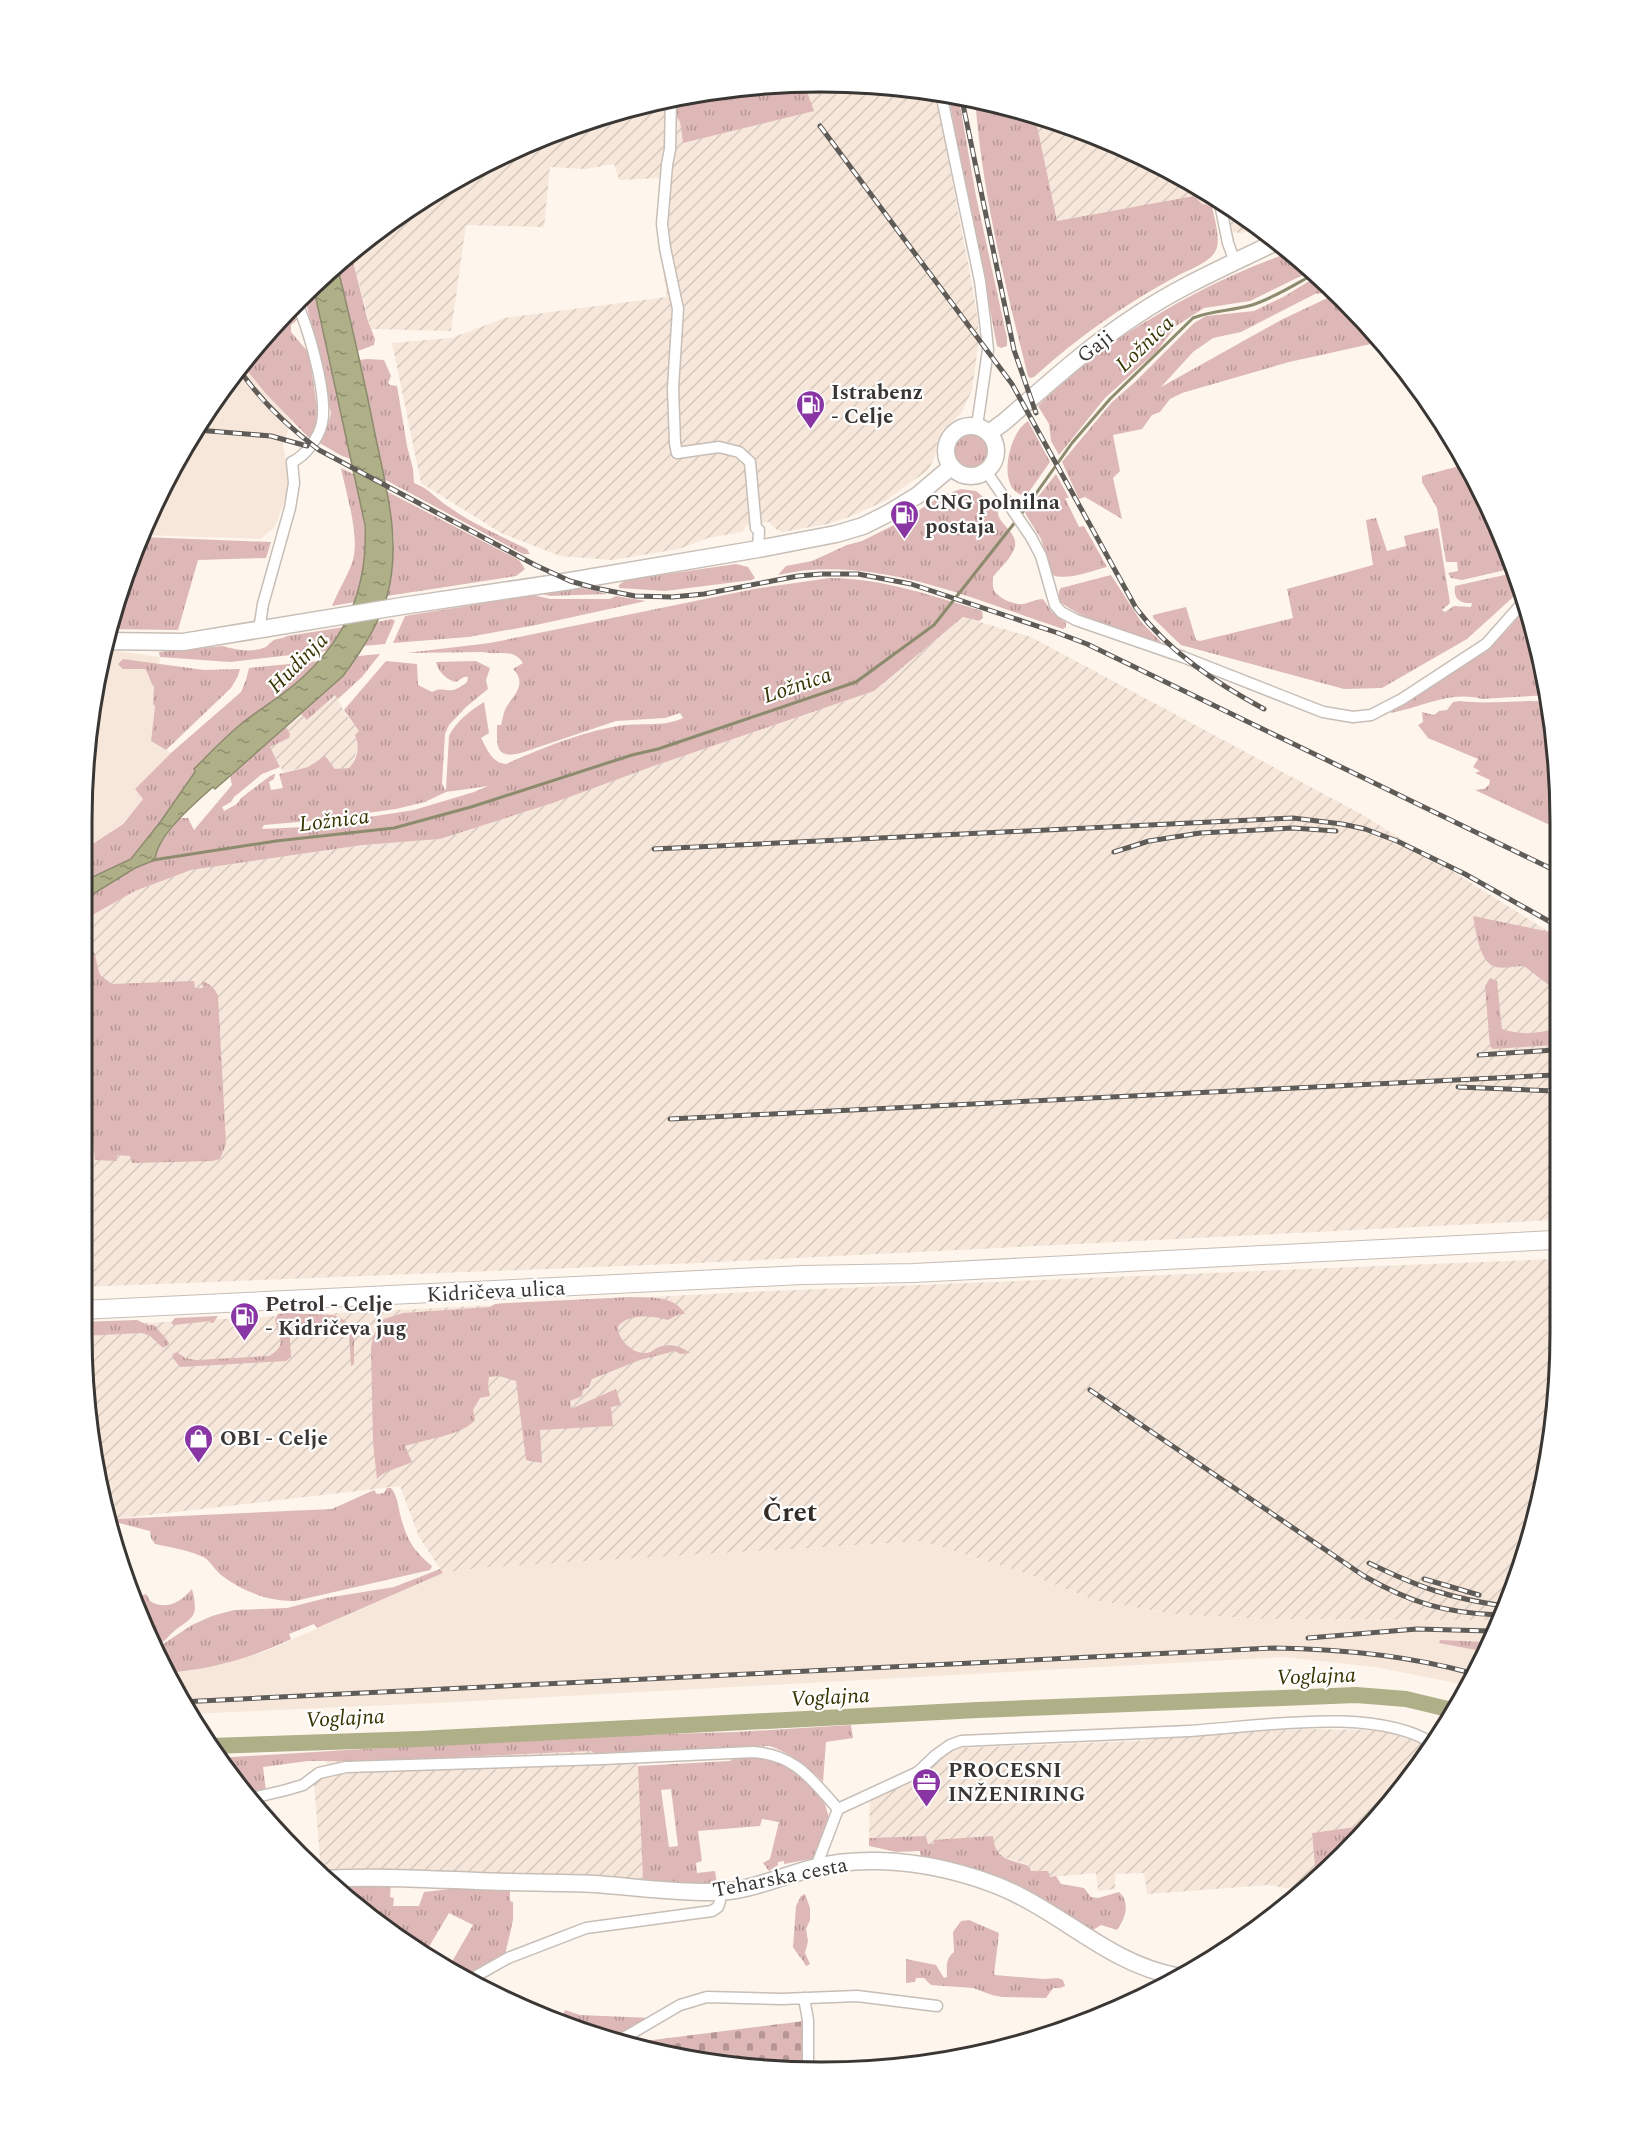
<svg xmlns="http://www.w3.org/2000/svg" width="1641" height="2154" viewBox="0 0 1641 2154" font-family="Spectral,serif">
<style>
.built{fill:#f6e7da}
.industrial{fill:url(#industrial-furrows)}
.grass{fill:url(#grass-tufts);fill-rule:evenodd}
.cemetery{fill:url(#cemetery-stones)}
.water{fill:url(#water-ripples);stroke:#8c8b6e;stroke-width:1.5}
.lines{fill:none;stroke-linecap:round;stroke-linejoin:round}
.stream{stroke:#8c8b6e;stroke-width:3}
.river{stroke:#afaf88;stroke-width:16}
.street-casing{stroke:#c7beb7;stroke-width:13}
.secondary-casing{stroke:#c7beb7;stroke-width:19}
.primary-casing{stroke:#c7beb7;stroke-width:20}
.street{stroke:#fff;stroke-width:10}
.secondary{stroke:#fff;stroke-width:16}
.primary{stroke:#fff;stroke-width:18}
.rail-casing{stroke:#5f5b57;stroke-width:5}
.rail{stroke:#fff;stroke-width:3;stroke-dasharray:9;stroke-linecap:butt}
.labels{text-anchor:middle;stroke-width:4.5;stroke-linejoin:round;paint-order:stroke}
.street-label{font-size:21px;fill:#393633;stroke:#fff}
.poi-label{font-size:21px;font-weight:bold;fill:#393633;stroke:#fff;text-anchor:start}
.water-label{font-size:22px;font-style:italic;fill:#383503;stroke:#fff}
.district-label{font-size:27px;font-weight:bold;fill:#322b26;stroke:#fff}
.rim{fill:none;stroke:#393633;stroke-width:3}
</style>
<defs>
<pattern id="industrial-furrows" width="10" height="10" patternUnits="userSpaceOnUse" patternTransform="scale(1.5)"><rect width="10" height="10" fill="#f6e7da"/><path d="M-1 1l2-2M0 10L10 0M9 11l2-2" fill="none" stroke="#d4c7bc"/></pattern>
<pattern id="grass-tufts" width="24" height="20" patternUnits="userSpaceOnUse" patternTransform="scale(1.5)"><rect width="24" height="20" fill="#deb8b7"/><path d="M3 7l-1-3M5 7V3M7 7l1-3M15 17l-1-3M17 17v-4M19 17l1-3" fill="none" stroke="#b59695"/></pattern>
<pattern id="cemetery-stones" width="16" height="16" patternUnits="userSpaceOnUse" patternTransform="scale(1.5)"><rect width="16" height="16" fill="#deb8b7"/><path d="M2 7V4a2 2 0 0 1 4 0v3zM10 15v-3a2 2 0 0 1 4 0v3z" fill="#b59695"/></pattern>
<pattern id="water-ripples" width="26" height="14" patternUnits="userSpaceOnUse" patternTransform="scale(1.5)"><rect width="26" height="14" fill="#afaf88"/><path d="M2 4q2-2 4 0t4 0M15 11q2-2 4 0t4 0" fill="none" stroke="#8f8f70"/></pattern>
</defs>
<rect width="100%" height="100%" fill="#fef5ed"/>
<path class="built" d="M241,363L292,422L283,443L288,473L286,497L275,526L261,539L142,535L157,493L234,371Z
M103,649L160,657L151,741L171,753L135,789L143,799L122,824L82,851L83,772Z
M922,1541L1025,1573L1095,1600L1172,1614L1265,1619L1497,1620L1464,1686L1451,1682L1375,1667L1284,1657L457,1702L187,1714L180,1704L168,1673L190,1671L264,1652L443,1573L477,1568Z"/>
<path class="industrial" d="M820,81L935,92L971,279L978,321V346L972,390L961,414L942,430L937,442L935,457L928,470L885,501L849,517L828,524L782,532L776,529L769,522L746,525L742,532L708,538L679,549L612,560L560,556L501,533L421,483L392,343L451,338L505,318L667,297L657,227L661,178L619,180L614,164L585,169L550,167L544,227L466,225L451,331L371,329L351,254L409,206L537,137L676,95L677,117L680,122L683,143L813,111L804,83Z
M1035,116L1103,137L1210,194L1212,206L1202,204L1197,200L1057,222Z
M1225,202L1231,205L1258,227L1242,233L1233,232Z
M963,617L1031,637L1363,815L1554,935V1220L699,1263L81,1287L82,921L135,891L191,870L363,845L440,839L553,803L651,767L874,691Z
M335,694L346,715L360,731L358,748L352,765L349,768L340,770L335,769L331,765L317,763L308,767L283,772L270,747L289,738L290,734L286,727L301,714L307,720Z
M1554,1259V1430L1521,1572L1497,1620L1265,1619L1172,1614L1095,1600L1025,1573L922,1541L477,1568L443,1573L419,1537L400,1486L106,1520L81,1334V1327L123,1324L770,1291Z
M1305,1729L1377,1730L1400,1736L1426,1745L1431,1750L1392,1798H1389V1801L1369,1825L1312,1833L1316,1879L1303,1882L1296,1890L1268,1885L1147,1894L1144,1873L1115,1874V1889L1098,1891L1096,1873L1050,1877L1047,1871H1030L1029,1865L1000,1856L994,1848L928,1844L926,1836L869,1838L870,1799L920,1777L951,1751L961,1748L1135,1741L1211,1734Z
M591,1751L600,1756L638,1754L643,1881L349,1868L321,1870L314,1783L321,1777L328,1775L326,1761H370Z"/>
<path class="grass" d="M804,83L814,111L683,143L680,122L677,117L676,95L697,93L699,99L704,97V93Z
M948,94H958L976,196L1007,338V346L1001,348L997,346Z
M975,98L1035,116L1057,221L1194,196L1202,204L1212,206C1214,218 1222,241 1215,252C1209,263 1188,270 1177,276C1125,304 1078,337 1034,377L1030,378L1028,376C1005,285 982,193 975,98Z
M1289,253L1311,271L1250,301L1204,308L1176,326L1157,351L1105,398L1059,455L1051,441L1049,424L1038,406L1046,398C1070,378 1094,354 1121,337C1174,303 1229,273 1289,253Z
M351,254L368,321L375,339L374,345L358,351L337,265Z
M1317,276L1335,291L1315,294L1241,332L1213,338L1193,352L1161,387L1281,320L1338,293L1380,342L1289,362L1182,393L1170,399L1160,412L1152,415L1142,429L1113,435L1120,471L1113,478L1122,519L1085,497L1079,499L1062,462L1112,402L1135,382L1194,323L1206,316L1254,311L1285,296Z
M313,285L351,459L342,456L316,441L328,424L331,413L304,293Z
M295,313L298,319L291,325V332L309,353L317,407L316,429L312,437H308L267,395L241,363L283,314Z
M367,359L384,360L391,376L388,383L390,385L397,386L407,446L413,469L414,483C429,488 436,499 449,507C473,524 501,536 527,549L530,554H523L384,479L359,360Z
M1028,421L1050,462L1026,496C995,492 1008,433 1028,421Z
M952 450a19 19 0 1 1 38 0a19 19 0 1 1-38 0Z
M1463,465L1514,568L1462,580L1451,578L1448,573L1458,571L1457,562H1446L1437,508L1422,482V476Z
M341,468L355,475C361,506 369,537 364,569C362,580 358,591 355,602L332,606C338,591 347,577 352,563C361,539 346,493 341,468Z
M1056,474L1069,498H1065L1079,527L1084,526L1107,567C1091,571 1068,581 1052,575L1041,539L1025,513Z
M961,489L976,491L998,509C995,523 1018,531 1015,546C1013,557 999,569 993,577C993,582 992,588 995,592C1000,599 1015,605 1023,604C1030,603 1035,599 1043,599L1052,612L1066,623V627L1063,629C974,600 873,553 778,575L786,566L812,561L847,545L862,541L904,520L939,497Z
M386,491L519,560L525,569L516,576L387,596L394,539Z
M1376,518L1387,551L1406,546L1404,536L1438,528L1450,603L1442,610L1445,612L1454,606L1471,607L1472,603C1459,604 1453,598 1455,586L1509,574L1514,580L1512,591L1515,592L1519,579L1522,589L1467,639L1382,688L1344,689L1181,645L1153,618V615L1186,607L1196,640L1200,641L1293,618L1287,589L1373,565L1366,520Z
M141,537L271,542L266,558L198,560L178,630L106,629L113,610L120,604L140,564L139,542Z
M736,564L748,567L755,578L752,580L665,591L619,588V585L625,580Z
M1111,575L1142,623L1161,642C1142,641 1071,615 1059,600V591L1061,588Z
M830,578C886,579 929,595 982,611L983,618L979,621L963,617L874,691L651,767L553,803L440,839L363,845L191,870L135,891L82,921V901L135,868L155,860V851L180,818H188L194,830L232,785L230,776L262,746L286,727L290,734L289,738L270,747L280,767L262,774L234,797L231,802L222,807L224,811L237,804L241,798L270,776L275,774L274,779L269,782L271,790L283,788L279,774L308,767L325,756L335,769L349,768C358,759 360,746 355,735L359,731L344,710L386,661L417,664L418,685L432,692C440,687 444,691 453,690C458,689 463,685 467,682L468,677H464L456,682C447,680 438,672 436,662L476,661L490,668L486,680L488,689L466,707L449,725L445,734L442,783L445,790L446,789L449,736C456,721 470,711 484,702L489,733L481,738C487,749 492,763 506,764C539,749 582,732 618,726C640,722 662,728 683,718L680,713L665,718L616,721L521,753C495,759 497,746 497,725H501C503,719 503,712 507,706C515,694 527,683 513,669L523,663C513,647 497,656 482,652L406,653L490,643L754,589ZM488,786L474,792L414,810L305,827L262,829L264,825L309,821L396,809L425,802L446,792Z
M577,586L607,594L550,596L535,592Z
M532,595L551,599H610L616,596L646,601L536,625L468,637L393,643L405,616Z
M1526,607L1547,695L1482,699C1449,690 1421,708 1390,713L1489,647L1510,627Z
M392,619L395,621L385,644L363,646L377,622Z
M344,627L339,636L326,651L230,662L160,657L159,652L223,646C235,650 252,653 266,647C267,646 272,641 274,640C279,638 282,639 287,636Z
M380,654L362,677L338,699L335,695L307,720L301,714L343,676L358,656Z
M123,659L204,670L240,669L238,676L231,688L166,750L151,741L155,706L153,704L154,687C149,681 150,675 145,669H123L118,664Z
M319,661L302,678L193,770L195,772L161,821L131,859L82,882V851L123,824L143,799L135,789L171,753L241,692L246,680L249,668Z
M1460,701C1490,705 1519,699 1548,702L1554,724V827L1475,790L1484,789L1489,785L1490,780L1475,773L1480,771L1473,767L1478,759L1428,738L1418,725L1423,722L1422,712L1434,715L1439,711L1447,710L1453,702Z
M1473,916L1550,932L1554,935V1024L1550,986L1524,966C1516,966 1503,969 1496,967C1479,963 1476,931 1473,916Z
M82,941C99,948 94,962 101,976L112,984L194,981L195,988H203L202,981C210,984 215,988 218,996L226,1144L220,1159L212,1161L132,1163L130,1156L117,1155V1161L95,1160L87,1089H82Z
M1490,978L1497,981L1502,1029C1517,1035 1538,1034 1553,1029L1554,1027V1045L1493,1049L1490,1046L1485,986Z
M631,1297C650,1298 674,1295 685,1314H679L668,1320C653,1316 630,1313 618,1326C617,1338 632,1354 646,1353C651,1353 654,1349 659,1347C670,1343 681,1346 690,1353L680,1354L675,1351L640,1360L592,1379L589,1387L583,1390L582,1396L570,1401L571,1408H573L616,1389L621,1405L611,1407L613,1426L540,1430L542,1463L526,1460L516,1381L499,1376L489,1377L488,1386L490,1396L480,1398L473,1410L475,1420C463,1435 423,1440 405,1446L412,1462C400,1468 384,1470 377,1479L373,1443L371,1348L373,1337L381,1320L403,1313L490,1307L495,1304L506,1303Z
M287,1313L332,1315L341,1318L347,1323L354,1339V1364L351,1366L349,1329L341,1322L289,1325L291,1357L286,1361L180,1367L172,1357L173,1354L177,1352L185,1358L196,1360L269,1356C288,1345 279,1337 275,1320L278,1314Z
M218,1316L213,1323H211L210,1321L174,1325L171,1323L175,1318Z
M137,1320L148,1325H154L168,1341L169,1344L163,1348L150,1336L142,1333L81,1336V1322Z
M387,1488H391C397,1495 398,1505 400,1514C406,1538 413,1551 432,1566L430,1570L295,1601C269,1602 242,1591 221,1575C215,1570 211,1562 205,1558C192,1551 170,1547 155,1544L151,1538L150,1531L115,1522V1519L332,1509L374,1490L377,1494L384,1493Z
M440,1569L443,1573L317,1628L314,1624L289,1634L291,1639C252,1658 210,1669 168,1673L157,1648L192,1625L212,1616L234,1610L287,1608L326,1598L394,1587Z
M192,1589C200,1620 191,1617 172,1633C167,1638 163,1643 156,1646L136,1597L146,1594L150,1601C166,1611 181,1602 192,1589Z
M1440,1640L1486,1642L1481,1651L1439,1643Z
M851,1725L853,1738L826,1742L823,1782C807,1766 792,1754 770,1746L599,1756L591,1751L370,1761H308L263,1767L266,1791L245,1795L234,1784L217,1758L560,1737L737,1732Z
M754,1756L771,1758L798,1772L825,1804L830,1821L816,1858L784,1864V1861L778,1862V1865L769,1871L763,1863L770,1859L779,1822L762,1819L760,1826L698,1831L702,1861L696,1863L697,1873L715,1871L717,1884L643,1881L638,1766L730,1761L734,1758ZM671,1789L678,1846L669,1847L661,1790Z
M1369,1825L1344,1856L1316,1879L1312,1833Z
M926,1836L928,1844H934V1840L993,1836C995,1860 1009,1859 1029,1866L1031,1871H1048L1050,1877L1056,1876L1061,1884L1084,1888L1091,1897L1098,1898L1119,1892C1131,1903 1125,1919 1117,1930L1101,1925L1088,1933L1028,1890H1015L978,1869L969,1872L921,1861L920,1851L897,1852L869,1846V1838Z
M328,1884H391L390,1897L394,1898L393,1906H419L424,1892L459,1888L510,1887V1901L513,1902V1920L505,1955L464,1977L449,1967L473,1925L449,1913L427,1950L420,1948L374,1917L372,1907L362,1909Z
M805,1894L810,1908V1920L806,1929L808,1941L805,1953L810,1964L806,1966C802,1958 797,1954 793,1947L796,1906L801,1896Z
M969,1920L999,1933L994,1975L1044,1979L1058,1978L1063,1980L1065,1986L1060,1988H1053L1046,1998L1002,1997L992,1995L973,1988L931,1985L924,1978H916L915,1982L906,1983V1959L936,1965L944,1978L947,1977C947,1967 945,1959 954,1952L953,1932L961,1921Z
M565,2010L580,2015L652,2018C613,2041 618,2039 576,2025V2020H565L562,2017Z"/>
<path class="cemetery" d="M804,2021V2067L676,2059L629,2043Z"/>
<path class="water" d="M337,265C351,322 364,378 375,434C386,487 402,543 387,596C379,625 361,652 343,676L230,776L215,789L213,787C195,803 156,836 155,860L135,868L82,901V882L131,859L161,821L195,772L194,769C209,754 224,738 241,724C261,708 284,695 303,677C348,636 368,585 365,525L313,285Z"/>
<g class="lines">
<path class="stream" d="M1020,516L1072,443L1110,399L1193,318C1212,310 1232,311 1252,305C1274,298 1294,285 1314,274
M153,860L276,841L394,828L471,807L632,755L658,749L856,682L934,625L1016,521"/>
<path class="river" d="M209,1746L419,1739L978,1710L1356,1695L1406,1699L1452,1710"/>
<defs>
<path id="street" d="M941,93L980,281L985,321L988,350L977,426
M671,97L670,149L667,165L662,224L665,248L678,309L673,388L675,443L677,453L719,447L739,452L750,462L756,528L759,530L758,549
M1219,199L1228,243L1235,262
M986,471L1031,537L1041,556L1055,605L1061,612L1076,620L1183,657L1323,712L1353,717L1371,715L1402,699L1486,644L1525,600
M259,630L263,604L290,508L294,483L292,462C305,456 319,438 322,423C328,395 308,325 295,300
M248,1799L286,1790L303,1785L319,1773L346,1767L602,1759L753,1752C796,1755 811,1779 838,1809L918,1772L936,1755L950,1745L961,1741C1037,1738 1113,1734 1189,1731C1257,1727 1377,1705 1435,1745
M816,1867L838,1809
M469,1980L508,1958L586,1928L712,1911L718,1907L720,1901L719,1892
M804,1998L808,2020V2067
M620,2040L680,2005L707,1997L782,1999L857,1996L937,2006"/>
<path id="secondary" d="M946 451a25 25 0 1 1 50 0a25 25 0 1 1-50 0Z
M989,433L1004,422C1047,385 1089,346 1137,315C1180,286 1229,265 1276,242
M104,641L183,642L402,606L570,581L758,549L836,534L863,526L887,514L918,495L951,467
M323,1879C375,1876 426,1879 477,1881C516,1883 556,1882 595,1884C635,1887 676,1893 717,1892C749,1891 782,1876 813,1868C853,1857 903,1860 943,1869C969,1875 997,1884 1020,1896C1073,1923 1116,1965 1176,1976"/>
<path id="primary" d="M81,1310L802,1275L914,1273L1554,1240"/>
</defs>
<use href="#street" class="street-casing"/>
<use href="#secondary" class="secondary-casing"/>
<use href="#primary" class="primary-casing"/>
<use href="#street" class="street"/>
<use href="#secondary" class="secondary"/>
<use href="#primary" class="primary"/>
<defs>
<path id="rail" d="M961,95L1014,350L1036,413
M820,126L1012,384L1136,608C1169,652 1216,683 1264,709
M237,366C259,400 287,426 319,450L535,565L570,581L595,588L635,596L672,597L704,594L798,576L821,574H858L911,584L1058,633L1087,644L1554,870
M197,430L271,436L307,446
M654,849L1293,818L1342,824L1365,829L1397,841L1465,874L1554,924
M1114,852L1149,841L1200,833L1293,828L1336,831
M1479,1055L1554,1050
M1458,1087L1554,1091
M670,1119L1554,1075
M1090,1390L1364,1576C1411,1603 1445,1613 1499,1615
M1369,1563C1418,1587 1449,1598 1504,1606
M1424,1579L1479,1595
M1308,1638L1417,1629L1491,1631
M180,1702L1274,1648C1340,1649 1406,1655 1471,1673"/>
</defs>
<use href="#rail" class="rail-casing"/>
<use href="#rail" class="rail"/>
</g>
<defs>
<symbol id="fuel-pin" viewBox="-11 -11 22 30"><path d="M0 17L-7.5 6A9.5 9.5 0 1 1 7.5 6Z" fill="#8935a4" stroke="#fff"/><path d="M-5.5-6h7V0h2V4h1.3V-2.5L3-4.5l.8-.8L6-3V5H2.5V1h-1V6h-7ZM-4.2-4.7v3.2H.2V-4.7Z" fill="#fff"/></symbol>
<symbol id="shop-pin" viewBox="-11 -11 22 30"><path d="M0 17L-7.5 6A9.5 9.5 0 1 1 7.5 6Z" fill="#8935a4" stroke="#fff"/><path d="M-5-2.5h2.3a2.7 3.5 0 0 1 5.4 0H5L5.5 6h-11ZM-1.5-2.5h3a1.5 2.3 0 0 0-3 0Z" fill="#fff"/></symbol>
<symbol id="office-pin" viewBox="-11 -11 22 30"><path d="M0 17L-7.5 6A9.5 9.5 0 1 1 7.5 6Z" fill="#8935a4" stroke="#fff"/><path d="M-6-3h4V-5.5h4V-3h4V5H-6ZM-1-4.5V-3h2v-1.5ZM-6 0V1H6V0Z" fill="#fff"/></symbol>
</defs>
<g fill-rule="evenodd">
<use href="#fuel-pin" x="794" y="388" width="33" height="45"/>
<use href="#fuel-pin" x="888" y="498" width="33" height="45"/>
<use href="#fuel-pin" x="228" y="1300" width="33" height="45"/>
<use href="#shop-pin" x="182" y="1422" width="33" height="45"/>
<use href="#office-pin" x="910" y="1766" width="33" height="45"/>
</g>
<g class="labels">
<g class="street-label">
<text transform="translate(1095 346) rotate(-38)" y="7">Gaji</text>
<text transform="translate(496 1291) rotate(-3)" y="7">Kidričeva ulica</text>
<text transform="translate(780 1877) rotate(-11)" y="7">Teharska cesta</text>
</g>
<g class="poi-label">
<text x="831" y="399">Istrabenz<tspan x="831" dy="24">- Celje</tspan></text>
<text x="925" y="509">CNG polnilna<tspan x="925" dy="24">postaja</tspan></text>
<text x="265" y="1311">Petrol - Celje<tspan x="265" dy="24">- Kidričeva jug</tspan></text>
<text x="220" y="1445">OBI - Celje</text>
<text x="948" y="1777">PROCESNI<tspan x="948" dy="24">INŽENIRING</tspan></text>
</g>
<g class="water-label">
<text transform="translate(1144 343) rotate(-44)" y="8">Ložnica</text>
<text transform="translate(297 662) rotate(-45)" y="8">Hudinja</text>
<text transform="translate(797 684) rotate(-19)" y="8">Ložnica</text>
<text transform="translate(334 819) rotate(-7)" y="8">Ložnica</text>
<text transform="translate(1316 1675) rotate(-2)" y="8">Voglajna</text>
<text transform="translate(830 1696) rotate(-3)" y="8">Voglajna</text>
<text transform="translate(345 1717) rotate(-3)" y="8">Voglajna</text>
</g>
<g class="district-label">
<text x="790" y="1521">Čret</text>
</g>
</g>
<path d="M0 0H1641V2154H0ZM821 92H821A729 729 0 0 1 1550 821V1333A729 729 0 0 1 821 2062H821A729 729 0 0 1 92 1333V821A729 729 0 0 1 821 92Z" fill="#fff" fill-rule="evenodd"/>
<path class="rim" d="M821 92H821A729 729 0 0 1 1550 821V1333A729 729 0 0 1 821 2062H821A729 729 0 0 1 92 1333V821A729 729 0 0 1 821 92Z"/>
</svg>
